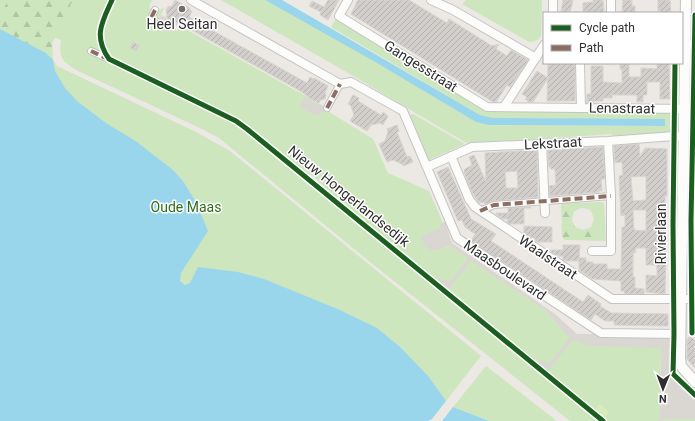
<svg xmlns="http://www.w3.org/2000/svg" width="695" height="421" viewBox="0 0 695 421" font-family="Roboto,sans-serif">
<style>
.grass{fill:#cee6be}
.forest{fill:url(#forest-firs)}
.pitch{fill:#d9eabb}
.plaza{fill:#dad6d2}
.water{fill:#99d6ec}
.building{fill:url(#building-hatch);stroke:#d7d4d0;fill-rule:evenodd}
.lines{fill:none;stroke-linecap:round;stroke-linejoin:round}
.pedestrian-casing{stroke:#c5c4c5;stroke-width:8}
.minor-casing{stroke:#c5c4c5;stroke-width:10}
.tertiary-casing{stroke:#c5c4c5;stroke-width:12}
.pedestrian{stroke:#fcfcfb;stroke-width:6}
.minor{stroke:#fcfcfb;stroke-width:8}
.tertiary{stroke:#fcfcfb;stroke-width:10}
.quiet{stroke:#8d6e63;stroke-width:4;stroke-dasharray:8 4;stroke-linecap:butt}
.cycleway-casing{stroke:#fff;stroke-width:8}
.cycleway{stroke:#1b5e20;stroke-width:5}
.poi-dot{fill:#706f6e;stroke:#fff;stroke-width:1.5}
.labels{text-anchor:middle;stroke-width:3;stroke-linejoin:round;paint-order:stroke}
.poi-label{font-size:14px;fill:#2e2e2e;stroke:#fff}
.street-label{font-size:14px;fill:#2e2e2e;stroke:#fff}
.park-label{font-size:14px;fill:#2c6e1b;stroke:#fff}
</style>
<defs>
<pattern id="forest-firs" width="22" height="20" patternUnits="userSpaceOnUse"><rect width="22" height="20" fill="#cee6be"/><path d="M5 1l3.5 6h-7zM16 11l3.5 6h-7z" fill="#b1c6a4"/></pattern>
<pattern id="building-hatch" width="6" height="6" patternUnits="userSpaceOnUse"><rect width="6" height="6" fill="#d1cecb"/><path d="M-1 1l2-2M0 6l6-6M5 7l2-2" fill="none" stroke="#b4b1af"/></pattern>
</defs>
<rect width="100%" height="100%" fill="#ece8e4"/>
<path class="grass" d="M0,0H110C100,24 94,27 104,54L89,47L87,52L222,117L246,131L360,227L600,421H570L370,262L219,138L202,129L76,70C61,60 59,58 61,40L55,38L52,43L53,60L57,66L194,131L230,151L481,356L446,401L445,400L430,420L413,421L0,179Z
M113,0H152L149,7L158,12L164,7L163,11L155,25L171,33L173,29L177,31L180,26L322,105L321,107L373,139L388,173L429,191L443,223L441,228L440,249L449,246L545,310L563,331L589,346L661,347L660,419H695V421H603L545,374L548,371L535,361L526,359L446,293L448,290L350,211L312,175H310L261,136L237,118L111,57C105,50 100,40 102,31C102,27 104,25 104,21Z
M221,0H265L375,62L476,122L488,125L664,126L665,120L493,118L480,115L331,27L337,17L485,109L499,112L508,109L670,111L671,133L613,137L612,134L468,144L355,77Z
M466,0H542L541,36C538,41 534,42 529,42L462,4Z
M413,114L465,144L429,160L410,115Z
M561,201H577L579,203L600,202L604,203L606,241L591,227L594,219L591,211C585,207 579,207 574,212Z
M486,366L557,421H489L453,407Z"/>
<path class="forest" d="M8,0H73L52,43L53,60L46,53L0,29V7L4,8Z
M561,201L574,212L572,220L575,227L583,230L591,227L606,241L565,240L562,237Z"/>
<path class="pitch" d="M600,404L609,412L605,418L595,410Z"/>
<path class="plaza" d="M161,15L178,24L171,33L155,25Z
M305,97L327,108L317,116L299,107Z
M445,222L452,243L555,314L577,334H674L673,374L695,395V419H663L661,421H657L660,418L661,348L589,346L573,340L545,374L544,373L526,359L550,363L570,337L563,331L545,310L471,261L446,293L434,282L437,279L451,281L468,259L449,246L440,249L432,250L427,248L424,245L421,236L441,228L439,223Z"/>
<path class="water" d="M265,0H282L480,115L493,118L665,119V126L488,125L476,122L375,62Z
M0,29L46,53L53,60L55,71L65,88L77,101L106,123L137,142L173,170L183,181L196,202L208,231L181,273L180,281L185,285L190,283L198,267L238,272L264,279L340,310L377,328L400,347L428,376L446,401L432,419L428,421H0Z
M453,407L489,421H442Z"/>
<path class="building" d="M175,0L190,8L189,10L192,11L189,17L199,23L307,83L310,77L313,79L314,78L328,86L325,92L326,96L325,99L320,100L319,103L311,99L302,92L222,47L181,24L172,22L166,17L167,15L166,10L168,7L172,6Z
M328,0H339L328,20L320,15L321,12L309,6L312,1L324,7Z
M358,0H409L447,23L449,19L492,46L499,44L496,49L507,56L511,50L528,60L510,87L507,85L496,102H493L351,14Z
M563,0H573L570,13L561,12Z
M593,0H603L604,13H583V3L593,2Z
M623,0H632V6H635V12L622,13Z
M658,0H670L671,13H661V11H658Z
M133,42L139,45L136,51L130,48Z
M548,63H575V101H547Z
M620,63H629V77H641V68L657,69V63H669L670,99H660V82H647V95H643V102H637V95H612V98H603V101H594L593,103H587V94H591V66H603V82L622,83V69H620Z
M537,71L548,78L533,102H529L525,99L527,97L522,94Z
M353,95L359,98L358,101L381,115L383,112L388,116L383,125L380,123L371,125L367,131L350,121L354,115L351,106L348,104Z
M397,125L399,131L397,132L407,157L410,156L413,162L403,166L402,164L393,160L387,162L379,144L385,141L388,132L387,129Z
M639,144L640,157L645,148L667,149V196H665V224L664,248H666L665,294L646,292V275L657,276V265H646V248H636L635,253H633V277H635V288L644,289V294H625L624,291H621V281L593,279L579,270V258H586V262H593V264H607V269H621L622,227H625V215L621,216L619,176L623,175L622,162L615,163L614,146ZM646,176V200L633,201L631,177ZM633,210H646V231L634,230Z
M603,147L605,179H601L602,191H598L599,192L550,196L549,186L556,185L555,169H551L550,167H549L548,150Z
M537,150L538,197L494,201L485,204L484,202L479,203L472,192L464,172L465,169L472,165L469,157L474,155L486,182L485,153ZM517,171L518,188H506L505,172Z
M448,167L471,219L496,234L491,241L583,302L588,295L601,304L600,306L611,313L668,314V326L614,325V321H605L595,314L591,320L471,241L475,234L465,227L462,220L458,221L437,172Z
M531,207V208H524V224H510L507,222L508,219H503L496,214V213H508V208Z
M524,226L552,227V242H537L535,241V238L530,237L524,233Z
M563,245H580L579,261H565L563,260V256H558L551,252V250H563Z
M690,336L695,340V368L687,359V340Z"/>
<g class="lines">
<defs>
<path id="pedestrian" d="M155,10L151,18L157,22
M91,51L109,59
M327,108L340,84
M480,211L494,205L611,196"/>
<path id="minor" d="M191,0L340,84L351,82L403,111L457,238L601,333L680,334
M348,0L339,16L487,107L581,108
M431,0L453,10L536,58
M553,13V0
M611,13V0
M682,45H695
M580,63L581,108L695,109
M504,107L544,45
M542,143L545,213
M451,156L469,199L475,207L612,299H695
M427,167L472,147L608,141L674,136L683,137
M682,221H695
M592,251H611V196L608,141"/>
<path id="tertiary" d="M686,0L680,358L681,366L695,382"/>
</defs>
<use href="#pedestrian" class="pedestrian-casing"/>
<use href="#minor" class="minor-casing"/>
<use href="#tertiary" class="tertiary-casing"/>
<use href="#pedestrian" class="pedestrian"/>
<use href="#minor" class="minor"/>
<use href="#tertiary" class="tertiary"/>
<path class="quiet" d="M155,10L151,18L157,22
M91,51L108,59
M327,108L340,84
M480,211L494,205L611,196"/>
<defs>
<path id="cycleway" d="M112,0C102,22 93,36 109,59L236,121L247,129L603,421
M675,63L673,224L674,334L673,374L695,395
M692,333L691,221L695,15"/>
</defs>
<use href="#cycleway" class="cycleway-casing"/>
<use href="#cycleway" class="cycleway"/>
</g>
<circle class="poi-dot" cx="182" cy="9" r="4"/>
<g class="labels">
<g class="poi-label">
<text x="182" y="29">Heel Seitan</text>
</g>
<g class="street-label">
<text transform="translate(421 66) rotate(32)" y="5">Gangesstraat</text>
<text transform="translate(622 108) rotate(1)" y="5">Lenastraat</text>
<text transform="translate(553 143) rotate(-3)" y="5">Lekstraat</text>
<text transform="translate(349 196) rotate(39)" y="5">Nieuw Hongerlandsedijk</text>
<text transform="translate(661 234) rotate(-90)" y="5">Rivierlaan</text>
<text transform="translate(548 257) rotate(34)" y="5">Waalstraat</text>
<text transform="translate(505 270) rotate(34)" y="5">Maasboulevard</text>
</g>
<g class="park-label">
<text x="186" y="212">Oude Maas</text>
</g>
</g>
<rect x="543" y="12" width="140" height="52" fill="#ffffff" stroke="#ababab"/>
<rect x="551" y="25" width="20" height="6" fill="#1b5e20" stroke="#ababab"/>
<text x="579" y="32" font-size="12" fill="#2e2e2e">Cycle path</text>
<rect x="551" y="45" width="20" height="6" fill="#8d6e63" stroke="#ababab"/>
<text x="579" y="52" font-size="12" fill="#2e2e2e">Path</text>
<g transform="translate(663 389) rotate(181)" stroke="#ffffff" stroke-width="3" paint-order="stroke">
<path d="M0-3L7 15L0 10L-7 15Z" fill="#2e2e2e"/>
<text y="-6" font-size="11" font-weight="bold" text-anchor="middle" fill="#2e2e2e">N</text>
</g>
</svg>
